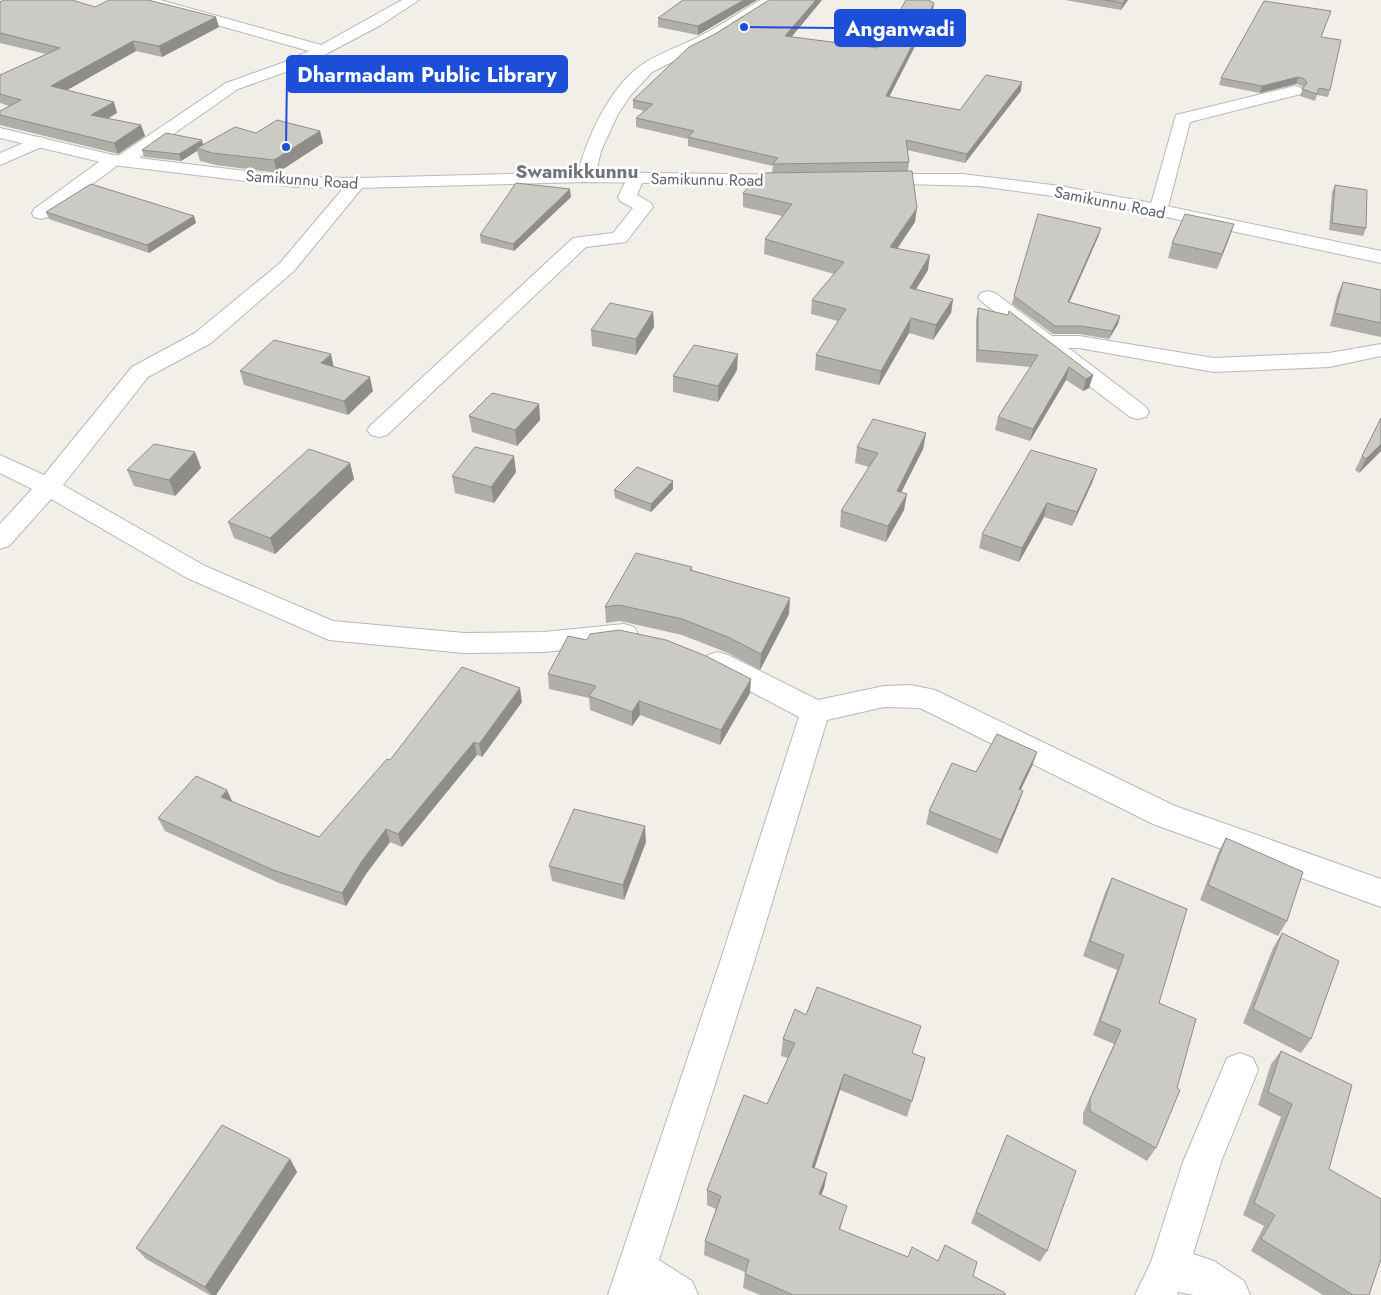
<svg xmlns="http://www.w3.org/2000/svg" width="1381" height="1295" viewBox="0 0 1381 1295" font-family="Jost,sans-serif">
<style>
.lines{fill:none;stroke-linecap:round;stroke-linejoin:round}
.minor-casing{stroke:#b5b8bc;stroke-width:2}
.secondary-casing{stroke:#b6babf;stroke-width:2}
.minor{fill:#fff;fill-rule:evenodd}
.secondary{fill:#fff;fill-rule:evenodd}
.wall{fill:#afaea9}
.shaded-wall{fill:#8f8d8a}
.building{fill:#cccac5;stroke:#8f8d8a}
.labels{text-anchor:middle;stroke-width:5;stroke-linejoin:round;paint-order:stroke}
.far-street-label{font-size:16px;fill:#5f6368;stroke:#fff}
.far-quarter-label{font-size:19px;font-weight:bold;fill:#70757a;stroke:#fff}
.leader{fill:none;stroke:#1d4ed8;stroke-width:2}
.callout-dot{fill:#1d4ed8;stroke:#fff;stroke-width:2}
.callout{fill:#1d4ed8;stroke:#1d4ed8;stroke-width:2}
.callout-label{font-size:21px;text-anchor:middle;font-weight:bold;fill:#fff}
</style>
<rect width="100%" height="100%" fill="#f1efe8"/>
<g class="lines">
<defs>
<path id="minor" d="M137,0H160L321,45L402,0H419L381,25L328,53L294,69L238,89L129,165H118L48,217L41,219L34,217L32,213L34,209L107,156H118L226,83L282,63L309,51L139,3Z
M761,0H779L714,41L652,72L630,96L618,114L601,151L595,177L592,181L586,182L580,181L577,177C586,139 608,90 640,66C656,54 684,45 702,35C722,25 741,11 761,0Z
M1295,86L1301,88L1303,91L1301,94L1190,122L1167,211L1165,215L1158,217L1151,215L1149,211L1176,115Z
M38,137L44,138L47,142L44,146L0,165V153Z
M635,173L641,174L644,178L637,195L651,203L653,207L626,242L586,247L387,435L379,437L371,435L367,430L371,425L573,238L613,233L633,208L620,201L618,197L629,174Z
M357,178L363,179L366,183L294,271L211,343L148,377L63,485L205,566L333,621L464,633L544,632L624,624L634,627L638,634L634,641L624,644L544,652L464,653L329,640L187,578L51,499L9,546L0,549V524L32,489L0,473V455L44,475L132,367L195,333L280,263L351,179Z
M988,291L995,293L1052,336H1079L1214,358L1329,353L1381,344V356L1329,367L1214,372L1079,348H1066L1070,349L1146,407L1149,412L1146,417L1138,419L1130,417L1054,359L1051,354L1054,349L1058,348L1039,347L981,301L978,297L981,293Z
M718,652L728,655L818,700L884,686L911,685L935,690L1175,806L1381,879V907L1153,824L920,708L884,707L827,720L754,962L659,1260L692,1281L698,1295H608L720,962L799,717L708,669L704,662L708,655Z
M1240,1053L1253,1058L1258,1070L1221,1162L1193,1254L1214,1261L1244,1281L1250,1295H1194L1178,1292L1177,1295H1135L1151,1262L1183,1162L1227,1058Z"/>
<path id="secondary" d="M0,128L113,155L296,177L357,178L586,172L791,175L797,176L800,180L797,184L791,185L586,182L357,188L296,187L113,165L0,138Z
M874,174H962L1060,186L1152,203L1381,251V263L1152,214L1060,197L979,186L868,183L865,179L868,175Z"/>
</defs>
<use href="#minor" class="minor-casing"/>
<use href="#secondary" class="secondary-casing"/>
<use href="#minor" class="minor"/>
<use href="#secondary" class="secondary"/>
</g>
<path class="wall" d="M757,0L698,35L658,27V18Z
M769,0H822L791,37L878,48L933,11L889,97L960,110L1021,91L965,163L907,150L909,162L908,171L772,173L773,166L688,146V139L636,127V118L644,111L633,108V100L715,34Z
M1065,0H1128L1121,10Z
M0,2L95,7L219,27L162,57L136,51L67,90L114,102L117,113L108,118L141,125L145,136L118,154L0,125V111L9,106L0,103V75L46,54L0,43Z
M1321,37L1330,90L1328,97L1317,95L1315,101L1300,96L1303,88L1302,86L1296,84L1260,93L1219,85L1221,78Z
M320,131L323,143L277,173L216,165L200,161L197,151L181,161L144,157L142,150L203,145L256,133Z
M1335,185L1366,228L1363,236L1329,230L1332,192Z
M743,193L915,222L897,248L928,270L916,289L953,299L951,313L933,340L909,333L879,385L815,370L816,355L838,321L811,314L812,300L834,274L764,254L765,239L782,216L743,207Z
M571,197L514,251L481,243L480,235Z
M46,212L194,216L196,223L149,253L49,219Z
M1234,224L1217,269L1168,258L1172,243Z
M1099,235L1069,302L1120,316L1118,324L1109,339L1079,334H1053L1012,304L1014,296Z
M1343,282L1381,290V337L1330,326L1337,296Z
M978,308L1093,375L1089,388L1083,391L1066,380L1030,441L995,430L998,417L1031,367L976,362V320Z
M653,312L654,327L636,355L592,346L591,330Z
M334,366L373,391L348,415L244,385L240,371Z
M737,370L718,402L673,392V376Z
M539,404L540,420L517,446L472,432L469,416Z
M1381,418V451L1359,473L1355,470Z
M926,433L923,449L901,492L904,510L886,542L840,527L841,511L869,467L855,463L857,447Z
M195,452L201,468L175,496L134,486L127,470Z
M350,463L354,479L275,554L234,538L228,522Z
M1097,469L1092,483L1072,526L1044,517L1019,562L979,548L982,534Z
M516,472L494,503L455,493L452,476Z
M673,481V489L651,512L615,498L614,490Z
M692,567V570L789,614L760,670L728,653L682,635L620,621L606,623L605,607Z
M548,674L750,693L720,745L640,715L632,726L590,710L589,698L549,689Z
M522,702L482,757L477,755L402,847L390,842L366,874L346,906L279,883L165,831L158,818L233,802L319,837L390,760Z
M1037,752L1032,766L1021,790L1023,791L1018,805L997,854L926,824L929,811L976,772Z
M1226,838L1287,921L1278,936L1200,900L1218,853Z
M646,842L624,900L552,881L549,866Z
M1112,878L1159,1003L1156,1148L1147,1161L1083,1124V1113L1114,1044L1093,1035L1117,970L1083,956L1105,893Z
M1282,933L1311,1039L1301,1053L1243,1023L1273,948Z
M806,1015L925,1058L907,1117L840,1090L814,1168L827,1173L824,1188L821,1195L843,1220L840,1230L908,1257L938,1260L973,1276L1005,1295H760L743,1288L745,1272L704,1255L705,1241L716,1209L707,1205V1190L767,1104L788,1058L781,1056L783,1039Z
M1281,1051L1329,1169L1369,1295H1323L1251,1251L1264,1226L1243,1215L1281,1117L1258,1105L1271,1064Z
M1007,1135L1047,1251L1040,1262L971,1223Z
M290,1159L297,1172L216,1295H210L146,1259L136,1248Z"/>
<path class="shaded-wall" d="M744,0H757L698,35V26Z
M816,0H822L785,45V36Z
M1125,0H1128L1121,10L1123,3Z
M934,3L933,11L885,105L886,96Z
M216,17L219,27L162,57L159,46Z
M133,41L136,51L55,97L51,86Z
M1298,77L1296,84L1260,93L1262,86Z
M1022,82L1021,91L965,163L967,154Z
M114,102L117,113L95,126L91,115Z
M141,125L145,136L118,154L114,143Z
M320,131L323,143L277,173L274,160Z
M202,140L204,147L197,148V151L181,161L179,154Z
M570,189L571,197L514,251L513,244Z
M917,208L915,222L889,261L890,247Z
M194,216L196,223L149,253L147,245Z
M1234,224L1229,239L1217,269L1222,254Z
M1101,228L1099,235L1066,310L1068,302Z
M930,255L928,270L908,302L910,288Z
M953,299L951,313L933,340L936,325Z
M653,312L654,327L636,355V339Z
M1120,316L1118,324L1109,339L1112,331Z
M911,318L909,333L879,385L881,371Z
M331,354L334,368L321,363Z
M738,354L737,370L718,402V386Z
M1069,367L1066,380L1030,441L1033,429Z
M1093,375L1089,388L1083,391L1086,379Z
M370,377L373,391L348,415L344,401Z
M539,404L540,420L517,446L515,430Z
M926,433L923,449L894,507L897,491Z
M1381,444V451L1359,473L1366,459Z
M195,452L201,468L175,496L169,480Z
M514,456L516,472L494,503L491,487Z
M350,463L354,479L275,554L270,538Z
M1097,469L1092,483L1072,526L1077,512Z
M673,481V489L651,512V504Z
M907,494L904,510L886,542L888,526Z
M1047,503L1044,517L1019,562L1022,548Z
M790,598L789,614L760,670L761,654Z
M751,679L750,693L720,745L721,730Z
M520,688L522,702L482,757L479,744Z
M639,701L640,715L632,726V712Z
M474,742L477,755L402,847L398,834Z
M1037,752L1032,766L1014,803L1019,789Z
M227,790L233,803L221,797Z
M1023,791L1018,805L997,854L1001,840Z
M645,826L646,842L624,900L623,885Z
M386,829L390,842L366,874L346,906L342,893L362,861Z
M844,1074L840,1090L810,1182L812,1167Z
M290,1159L297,1172L216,1295H212L205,1287Z
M827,1173L824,1188L816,1209L819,1194Z"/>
<path class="building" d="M4,0H72L95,7L109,0H148L216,17L159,46L133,41L51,86L114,102L91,115L141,125L114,143L0,115V111L21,100L0,94V75L60,48L0,33V2Z
M683,0H744L698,26L658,18Z
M769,0H816L785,36L878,48L906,0H928L934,3L886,96L960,110L986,75L1022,82L967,154L906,140L909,162L773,164L778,158L688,137L694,131L636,118L653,104L633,100L689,47L715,34Z
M1105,0H1125L1123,3Z
M1264,1L1331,11L1321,37L1341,40L1330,90L1319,88L1317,94L1302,89L1307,83L1304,79L1298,77L1262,86L1221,78Z
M277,120L320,131L274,160L212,153L197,148L235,127L256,133Z
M166,133L202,140L179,154L142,150Z
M912,171L917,208L890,247L930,255L910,288L953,299L936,325L911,318L881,371L816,355L846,309L812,300L844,262L765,239L792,204L743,193L761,173Z
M516,183L570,189L513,244L480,235Z
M91,184L194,216L147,245L46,212Z
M1335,185L1367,190L1366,228L1332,223Z
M1038,214L1101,228L1068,302L1120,316L1112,331L1081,326H1055L1014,296Z
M1185,214L1234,224L1222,254L1172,243Z
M1343,282L1381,290V323L1335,313Z
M610,303L653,312L636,339L591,330Z
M978,308L1008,315L1009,311L1093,375L1086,379L1069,367L1033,429L998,417L1038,355L978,350Z
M274,340L331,354L321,363L370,377L344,401L240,371Z
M694,345L738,354L718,386L673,376Z
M492,393L539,404L515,430L469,416Z
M1381,418V444L1366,459L1362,456Z
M873,419L926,433L897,491L907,494L888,526L841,511L878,453L857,447Z
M154,444L195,452L169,480L127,470Z
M475,447L514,456L491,487L452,476Z
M309,449L350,463L270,538L228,522Z
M1031,450L1097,469L1077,512L1047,503L1022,548L982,534Z
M637,467L673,481L651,504L614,490Z
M636,553L692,567L690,570L790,598L761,654L728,637L682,619L619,605L605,607Z
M619,630L666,640L706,656L751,679L721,730L639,701L632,712L589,696L596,686L548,674L568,636L587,640L590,634Z
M462,667L520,688L479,744L474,742L398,834L386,829L362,861L342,893L273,870L158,818L196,776L227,790L221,797L319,837L387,759L390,760Z
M997,734L1037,752L1019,789L1023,791L1001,840L929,811L952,763L976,772Z
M574,809L645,826L623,885L549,866Z
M1226,838L1303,872L1287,921L1208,885Z
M1112,878L1187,909L1159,1003L1196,1019L1177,1088L1180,1090L1156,1148L1090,1111V1099L1121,1030L1100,1021L1124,955L1090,941Z
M1282,933L1339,961L1311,1039L1253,1009Z
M817,987L921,1026L912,1053L925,1058L912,1101L844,1074L812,1167L827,1173L819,1194L847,1206L839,1229L908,1257L912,1247L938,1261L945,1245L977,1262L973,1276L1005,1293V1295H793L745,1274L749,1260L705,1241L721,1196L707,1190L744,1095L767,1104L795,1043L783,1039L795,1009L806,1015Z
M1281,1051L1352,1085L1329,1169L1381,1199V1259L1369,1295H1353L1261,1239L1275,1215L1254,1203L1292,1104L1268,1092Z
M222,1125L290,1159L205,1287L136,1248Z
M1007,1135L1076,1171L1047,1251L976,1212Z"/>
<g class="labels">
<g class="far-street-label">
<text transform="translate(302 179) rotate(4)" y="6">Samikunnu Road</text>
<text transform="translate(707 179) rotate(1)" y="6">Samikunnu Road</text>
<text transform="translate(1110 202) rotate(11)" y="6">Samikunnu Road</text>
</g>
<g class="far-quarter-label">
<text x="577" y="178">Swamikkunnu</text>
</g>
</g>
<path class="leader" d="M744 27L835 28M286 147L287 74"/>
<g class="callout-dot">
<circle cx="744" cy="27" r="5"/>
<circle cx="286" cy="147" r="5"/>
</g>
<g class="callout">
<rect x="835" y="10" width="130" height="36" rx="5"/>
<rect x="287" y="56" width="280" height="36" rx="5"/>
</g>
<g class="callout-label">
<text x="900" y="36">Anganwadi</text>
<text x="427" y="82">Dharmadam Public Library</text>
</g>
</svg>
